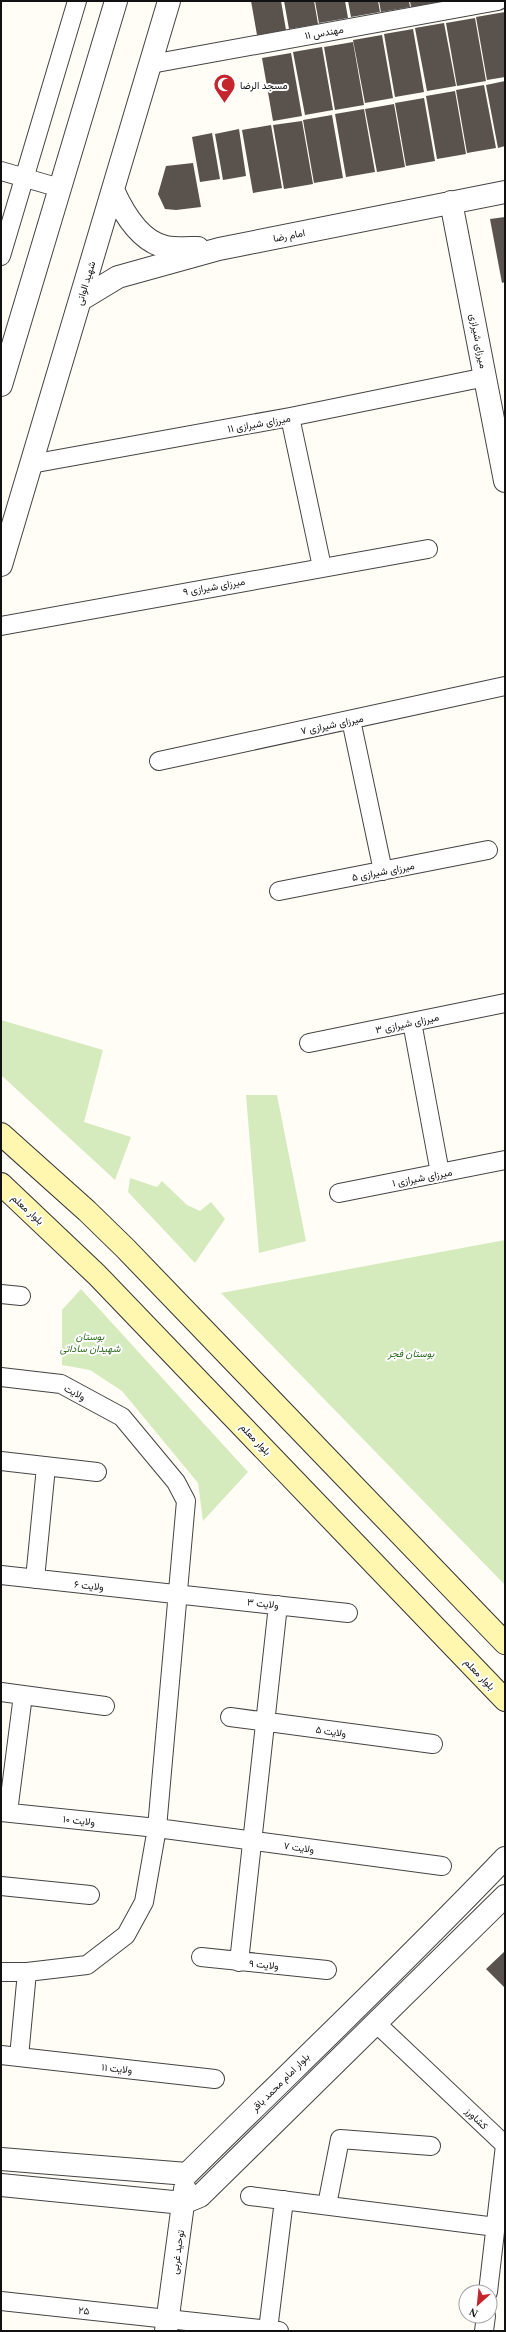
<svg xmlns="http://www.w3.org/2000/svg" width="506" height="2332" viewBox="0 0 506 2332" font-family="'Times New Roman',Vazirmatn,serif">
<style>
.green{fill:#d5ebbd}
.building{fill:#5a524d}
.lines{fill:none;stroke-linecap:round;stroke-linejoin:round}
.minor-casing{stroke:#444;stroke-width:20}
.tertiary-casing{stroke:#444;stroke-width:24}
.secondary-casing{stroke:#333;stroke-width:24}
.minor{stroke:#fff;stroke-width:18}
.tertiary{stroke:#fff;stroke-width:22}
.secondary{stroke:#fff6b0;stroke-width:22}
.labels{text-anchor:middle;stroke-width:4;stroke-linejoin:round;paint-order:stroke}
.street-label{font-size:10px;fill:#111;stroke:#fff}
.poi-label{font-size:10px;fill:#111;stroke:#fff;text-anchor:start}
.park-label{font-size:10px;font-style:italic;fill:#2f6b1f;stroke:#fff}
</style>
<rect width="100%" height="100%" fill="#fffdf5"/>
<path class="green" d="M1,1020L103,1050L84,1122L131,1137L115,1180L1,1075Z
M246,1095H277L306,1241L259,1253Z
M130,1178L157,1187L162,1181L187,1205L200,1211L211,1202L225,1219L195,1263L128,1192Z
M505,1240V1585L221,1293Z
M81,1289L248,1472L203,1521L198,1483L122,1391L90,1370L62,1365V1310Z"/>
<path class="building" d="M251,1H281L286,30L257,35Z
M284,1H314L318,24L289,29Z
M315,1H345L348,18L319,23Z
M348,1H378L380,12L351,17Z
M379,1H409L410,7L381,12Z
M410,1H439V2L411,7Z
M505,12V77L487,80L476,17Z
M475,18L486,81L457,86L446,23Z
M444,23L456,86L427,91L415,28Z
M413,29L424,92L395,97L384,34Z
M382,35L393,98L365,103L353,40Z
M353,42L364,105L335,110L324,47Z
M322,47L333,110L305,115L293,52Z
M291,53L302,116L273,121L262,58Z
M505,81V146L498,148L486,85Z
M484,85L496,148L467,153L456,90Z
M455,91L466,154L437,159L426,96Z
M424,98L435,161L406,166L395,103Z
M394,104L405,167L377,172L365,109Z
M364,109L375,172L346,177L335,114Z
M332,115L343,178L314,183L303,120Z
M302,121L313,184L284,189L273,125Z
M271,125L282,188L253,193L242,130Z
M239,129L246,176L223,180L215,134Z
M212,133L220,179L200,182L192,137Z
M193,163L201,207L176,210L165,209L158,194L166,166Z
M505,217V282L502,283L490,219Z
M505,1951V1988L486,1969Z"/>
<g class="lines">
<defs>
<path id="minor" d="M151,64L498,1
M1,171L60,188
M1,256L77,1
M290,417L322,567
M31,464L290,417L486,377
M1,626L428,549
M351,720L383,871
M159,761L505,686
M279,891L488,850
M412,1022L440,1173
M309,1043L505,1003
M339,1193L505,1160
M1,1294L21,1296
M1,1377L61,1384L122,1417L176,1482L186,1501L157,1828L144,1902L126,1935L87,1965L27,1972H1
M1,1461L97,1472
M1,1575L348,1613
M35,1579L46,1467
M1,1692L105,1706
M230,1717L433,1744
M1,1812L157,1828L442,1866
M8,1812L23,1695
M1,1886L90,1895
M201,1957L327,1970
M239,1962L278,1605
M376,2023L505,2145L488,2292
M1,2055L215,2079
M19,2057L27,1972
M250,2196L496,2227
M327,2205L340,2139L431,2146
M1,2301L279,2331
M268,2330L284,2200
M484,2331L486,2316"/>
<path id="tertiary" d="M113,190C123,212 140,242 166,247C176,249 188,248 198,248
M451,202L505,481
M80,300L118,277L219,249L505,192
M1,385L116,1
M1,565L169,1
M1,2159L187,2174C293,2069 402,1966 505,1858
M1,2185L183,2203L200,2196L505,1896
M166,2331L185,2189"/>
<path id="secondary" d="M1,1134L87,1211L125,1248L505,1643
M1,1184L97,1275L505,1700"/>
</defs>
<use href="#minor" class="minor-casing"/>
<use href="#tertiary" class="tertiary-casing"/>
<use href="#secondary" class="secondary-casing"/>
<use href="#minor" class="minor"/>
<use href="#tertiary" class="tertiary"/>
<use href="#secondary" class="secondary"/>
</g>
<defs>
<symbol id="mosque-pin" viewBox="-11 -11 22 30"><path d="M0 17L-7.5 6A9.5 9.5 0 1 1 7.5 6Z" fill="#c4262e" stroke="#fff"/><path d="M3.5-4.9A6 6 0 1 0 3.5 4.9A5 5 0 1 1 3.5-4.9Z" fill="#fff"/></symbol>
</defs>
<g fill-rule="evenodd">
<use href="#mosque-pin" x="212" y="72" width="25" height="34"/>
</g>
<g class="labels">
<g class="street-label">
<text transform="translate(324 32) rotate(-10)" y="4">مهندس ۱۱</text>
<text transform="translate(289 235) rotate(-11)" y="4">امام رضا</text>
<text transform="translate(85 283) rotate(-73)" y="4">شهید الوانی</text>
<text transform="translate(479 341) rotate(79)" y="4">میرزای شیرازی</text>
<text transform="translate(259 423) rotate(-10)" y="4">میرزای شیرازی ۱۱</text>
<text transform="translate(214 586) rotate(-10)" y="4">میرزای شیرازی ۹</text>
<text transform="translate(332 724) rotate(-12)" y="4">میرزای شیرازی ۷</text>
<text transform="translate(383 871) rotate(-11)" y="4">میرزای شیرازی ۵</text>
<text transform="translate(407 1023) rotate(-12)" y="4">میرزای شیرازی ۳</text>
<text transform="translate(422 1177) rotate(-11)" y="4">میرزای شیرازی ۱</text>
<text transform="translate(28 1209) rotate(42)" y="4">بلوار معلم</text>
<text transform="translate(75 1392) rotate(28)" y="4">ولایت</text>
<text transform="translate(256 1439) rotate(46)" y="4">بلوار معلم</text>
<text transform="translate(89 1585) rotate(6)" y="4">ولایت ۶</text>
<text transform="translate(263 1603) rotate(6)" y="4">ولایت ۳</text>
<text transform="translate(480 1674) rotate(46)" y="4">بلوار معلم</text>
<text transform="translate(331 1731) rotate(8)" y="4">ولایت ۵</text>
<text transform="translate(79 1820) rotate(6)" y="4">ولایت ۱۰</text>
<text transform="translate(299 1847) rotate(8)" y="4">ولایت ۷</text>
<text transform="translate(264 1964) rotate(5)" y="4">ولایت ۹</text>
<text transform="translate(117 2068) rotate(6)" y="4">ولایت ۱۱</text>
<text transform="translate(280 2082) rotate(-45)" y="4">بلوار امام محمد باقر</text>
<text transform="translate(477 2118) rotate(44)" y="4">کشاورز</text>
<text transform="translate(177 2252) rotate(-82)" y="4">توحید غربی</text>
<text transform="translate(84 2310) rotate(6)" y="4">۲۵</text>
</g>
<g class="poi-label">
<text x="240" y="89">مسجد الرضا</text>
</g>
<g class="park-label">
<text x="90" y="1340">بوستان<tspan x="90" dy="12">شهیدان ساداتی</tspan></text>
<text x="411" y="1357">بوستان فجر</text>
</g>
</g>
<rect width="506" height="2332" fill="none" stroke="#111111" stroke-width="4"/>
<g transform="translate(478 2304) rotate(207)"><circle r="19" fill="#ffffff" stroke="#a0a0a0"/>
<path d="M0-3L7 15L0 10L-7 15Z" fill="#c4262e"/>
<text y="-6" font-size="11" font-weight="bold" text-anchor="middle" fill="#111111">N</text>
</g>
</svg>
